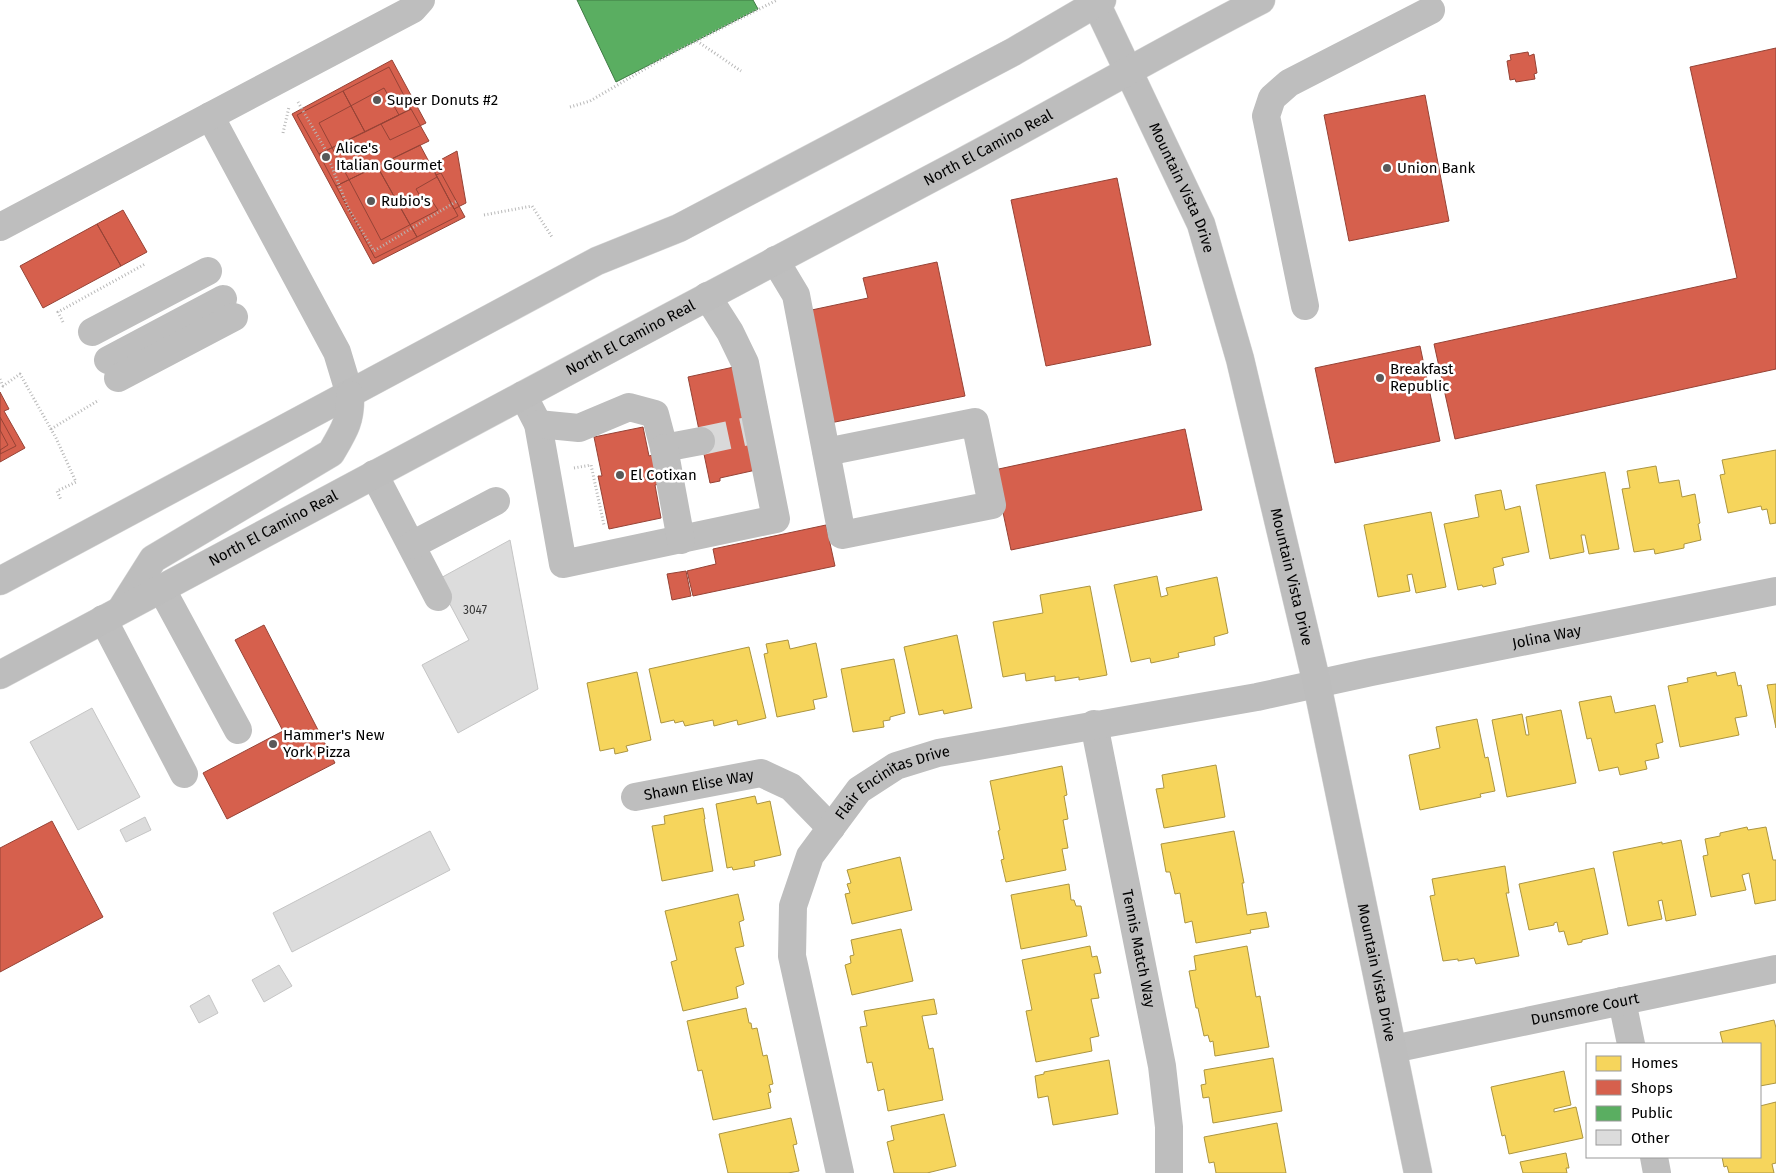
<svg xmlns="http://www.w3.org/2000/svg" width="1776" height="1173" viewBox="0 0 1776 1173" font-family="'Fira Sans',sans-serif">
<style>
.homes{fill:#f6d55c;stroke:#ac9540}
.shops{fill:#d6604d;stroke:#964336}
.public{fill:#5aae61;stroke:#3f7a44}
.building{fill:#dcdcdc;stroke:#c5c5c5}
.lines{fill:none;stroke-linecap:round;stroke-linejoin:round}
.minor-tunnel{stroke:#d9d9d9;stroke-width:28;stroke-dasharray:28 14;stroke-linecap:butt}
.major-casing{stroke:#dbdbdb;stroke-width:29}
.path{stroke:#b8b8b8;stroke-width:3;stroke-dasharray:1 2.5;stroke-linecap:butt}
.minor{stroke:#bebebe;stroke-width:28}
.major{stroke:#bdbdbd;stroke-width:28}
.poi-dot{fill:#595959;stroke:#fff;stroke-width:2}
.labels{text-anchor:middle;stroke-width:5;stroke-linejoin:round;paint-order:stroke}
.number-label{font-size:12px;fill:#373737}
.poi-label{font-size:15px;fill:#000;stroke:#fff;text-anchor:start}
.street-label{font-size:15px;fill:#000;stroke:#fff}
</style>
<rect width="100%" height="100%" fill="#fff"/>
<path class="homes" d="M1776,450V523L1770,524L1767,509L1762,510L1761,506L1728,513L1720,475L1725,474L1722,460Z
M1656,466L1659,483L1679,480L1682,497L1695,494L1700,523L1698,524L1701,540L1684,544V548L1655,554L1654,549L1634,552L1622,489L1630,488L1627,471Z
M1605,472L1619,549L1589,554L1585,535H1581L1584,552L1550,559L1536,485Z
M1501,490L1505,510L1520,506L1529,552L1502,558L1504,565L1493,568L1496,584L1483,587L1482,585L1458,590L1444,524L1479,517L1475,495Z
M1431,512L1446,587L1416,593L1412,574L1407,575L1410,591L1378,597L1364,525Z
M1157,576L1161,597L1168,595L1166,588L1217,577L1228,633L1214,637L1215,645L1178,653L1179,657L1151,663L1150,658L1131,662L1114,585Z
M1090,586L1107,675L1079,680V677L1055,681V676L1026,681L1025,673L1003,677L993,622L1043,613L1040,595Z
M957,635L972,708L944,714L943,710L919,715L904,647Z
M788,640L790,649L816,643L827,697L813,700L815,709L777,717L764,654L768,653L766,644Z
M749,647L766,718L738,725L737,720L714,726L713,720L685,726L683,721L675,723L674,720L661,723L649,669Z
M894,659L905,713L890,717V720L883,721L884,727L853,732L841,669Z
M637,672L651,740L626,746L628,751L615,754L614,748L600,751L587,683Z
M1716,672L1717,676L1735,672L1738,686L1741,685L1747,716L1735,718L1739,735L1680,747L1668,686L1688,682L1687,678Z
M1776,684V728L1767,685Z
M1611,696L1615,713L1655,705L1663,742L1656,744L1659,758L1645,761L1647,769L1620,775L1618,767L1599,771L1591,738L1587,739L1579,702Z
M1561,710L1576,783L1507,797L1492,720L1522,714L1526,735H1529L1526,717Z
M1477,719L1485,758L1488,757L1495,791L1480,794L1481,797L1420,810L1409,755L1440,748L1436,727Z
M1216,765L1225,817L1164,828L1156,789L1164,788L1162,775Z
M1062,766L1067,795L1064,796L1068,819L1063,820L1068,848L1062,849L1066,870L1006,882L1001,860L1004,859L998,831L1000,830L990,781Z
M755,796L757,804L770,801L781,855L754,861L755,866L733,870L732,867L727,868L716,804Z
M703,808L705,819H704L713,871L662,881L652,826L665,824L664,816Z
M1747,827L1748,830L1766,827L1773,860H1776V900L1755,904L1749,873L1742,875L1746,890L1711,897L1703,856L1708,855L1705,839L1720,836V833Z
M1234,831L1244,883H1242L1247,915L1266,912L1269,927L1250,930L1251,933L1196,943L1192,921L1185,923L1180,893L1175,894L1170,872H1166L1161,844Z
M1681,840L1696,915L1666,921L1662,900L1658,901L1662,919L1628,926L1613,852L1662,842V844Z
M900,857L912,910L852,924L845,894L850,893L847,884L851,883L847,870Z
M1505,866L1509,893H1506L1519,956L1476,964L1474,958L1458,961V959L1443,961L1430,896L1435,895L1432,879Z
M1594,868L1608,934L1582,940V942L1568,945L1564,931L1559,932L1557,922L1554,923V925L1529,930L1519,884Z
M1069,884L1071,900H1074L1076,906H1081L1087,936L1021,949L1011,895Z
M738,894L744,920L739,922L744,946L735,948L744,984L736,987L738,998L683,1011L671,962L677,960L665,911Z
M901,929L913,981L852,995L845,965L851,963L850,956L854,955L851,940Z
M1090,946L1092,957L1097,956L1101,973L1094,974L1099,998L1091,999L1099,1036L1090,1038L1092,1051L1036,1062L1026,1011L1032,1010L1022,960Z
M1247,946L1256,997L1260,996L1269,1047L1215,1056L1213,1041L1210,1042L1208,1035L1204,1036L1198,1008H1196L1189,971L1196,970L1194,956Z
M934,999L937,1014L922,1016L929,1049L933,1048L943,1100L888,1111L884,1089L878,1091L872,1062L867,1063L860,1027L867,1026L864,1011Z
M746,1008L749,1023H751L752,1029L757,1028L763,1056L767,1055L773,1084L769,1085L771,1092L768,1093L771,1108L713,1120L702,1070L698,1071L687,1021Z
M1774,1020L1776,1028V1083L1760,1086V1044H1723L1720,1032Z
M1273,1058L1282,1111L1213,1123L1209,1097L1203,1098L1201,1085L1206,1084L1204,1070Z
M1109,1060L1118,1114L1053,1125L1048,1096L1038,1098L1035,1076L1044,1074V1072Z
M1564,1071L1571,1105L1554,1109V1112L1576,1107L1583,1138L1509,1154L1505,1135L1502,1136L1491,1087Z
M1776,1102V1163L1772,1164L1774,1173H1729L1727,1166L1724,1167L1722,1157H1760V1106Z
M944,1114L956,1166L927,1173H894L887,1142L894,1140L891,1126Z
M791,1118L797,1144L793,1145L799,1171L788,1173H728L719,1134Z
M1277,1123L1286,1173H1216L1214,1162L1209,1163L1204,1137Z
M1566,1153L1569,1168H1566L1567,1173H1523L1520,1162Z"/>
<path class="shops" d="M1776,48V369L1455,439L1434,344L1737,278L1690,67Z
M1528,52L1529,56L1534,54L1537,73L1534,74L1535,79L1516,82L1515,79L1510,80L1507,61L1511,60L1510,55Z
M392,60L426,123L390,140L381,124L399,115L384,88L319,123L381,240L438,210L432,201L425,205L416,189L437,177L436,175L441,173L465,217L373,264L292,114Z
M389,67L411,109L365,132L343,91Z
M343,91L365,132L319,154L297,115Z
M1425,95L1449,221L1349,241L1324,115Z
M411,109L429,141L336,186L319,154Z
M420,145L458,216L417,237L377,166Z
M457,151L466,203L454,209L431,165Z
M377,166L417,237L375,258L336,186Z
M1117,178L1151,345L1046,366L1011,200Z
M123,210L147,252L121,266L97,224Z
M97,224L121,266L43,308L20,266Z
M937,262L965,396L830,423L807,311L868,298L863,278Z
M1420,346L1440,441L1335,463L1315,368Z
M734,367L756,470L720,478V481L710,483L688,377Z
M0,392L9,409L4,411L25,448L0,462V450L8,445L0,430Z
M0,417L16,446L0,454Z
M643,427L649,456L653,455L659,484L655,485L661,518L609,529L598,476H602L594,437Z
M1185,429L1202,510L1011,550L994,470Z
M826,525L835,566L693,596L687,571L716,564L713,549Z
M686,571L691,596L672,600L667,574Z
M264,625L335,763L227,819L203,773L283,731L235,640Z
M52,821L103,917L0,972V848Z"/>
<path class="public" d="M577,0H753L758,9L616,82Z"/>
<path class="building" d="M510,540L538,689L458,733L422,665L469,640L437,580Z
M92,708L140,797L78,830L30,742Z
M145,817L151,830L126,842L120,830Z
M430,831L450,870L292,952L273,913Z
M279,965L292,986L264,1002L252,980Z
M209,995L218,1013L199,1023L190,1006Z"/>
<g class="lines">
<path class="minor-tunnel" d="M701,441L748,431"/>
<defs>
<g id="major">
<path id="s5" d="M1096,3L1201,224L1240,359L1317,684L1418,1173"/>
<path d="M0,581L597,261L679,228L1013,52L1102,0"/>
<path d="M122,608L153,559L331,453C344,431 351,421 350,395"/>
<path id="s6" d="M0,675C321,502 642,331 964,161C1064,108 1161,51 1261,0"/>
</g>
</defs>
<use href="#major" class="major-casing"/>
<path class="path" d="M697,41L741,71
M298,102L325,149L348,208L374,251L457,201
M570,107L590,101L669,55L777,0
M283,133L289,107
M484,215L532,206L552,237
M63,322L58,312L145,264
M0,379L3,386L20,374L56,438L76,482L57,491L61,500
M51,429L99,400
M574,468L591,465L604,525"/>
<g class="minor">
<path d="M210,116L337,352L350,395"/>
<path d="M0,227L413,9L421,0"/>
<path d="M775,260L796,295L842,535L992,505L975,422L826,452"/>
<path d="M1305,306L1266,116L1272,98L1289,83L1431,10"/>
<path d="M92,332L208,271"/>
<path d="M108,360L223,299"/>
<path d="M118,378L234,317"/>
<path d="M523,395L538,424L563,564L776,519L745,363L730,332L707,296"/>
<path d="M538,424L579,428L629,407L655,414L664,448L701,441"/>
<path d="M664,448L681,540"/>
<path d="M374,474L438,597"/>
<path d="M412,545L496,501"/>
<path d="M161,588L238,730"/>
<path d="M103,619L184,774"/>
<path id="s1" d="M1094,724L1162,1066L1169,1127V1173"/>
<path id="s2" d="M635,797L761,773L791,787L831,828"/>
<path d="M1622,1001L1631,1044"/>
<path id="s3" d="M1393,1049L1776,969"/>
<path d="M1654,1157L1657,1173"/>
<path id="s4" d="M840,1173L792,956L793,906L810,856L859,790L896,766L938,753L1257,697L1371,672L1776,591"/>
</g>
<use href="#major" class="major"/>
</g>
<g class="poi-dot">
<circle cx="377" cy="100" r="5"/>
<circle cx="326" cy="157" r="5"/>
<circle cx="1387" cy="168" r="5"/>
<circle cx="371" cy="201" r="5"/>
<circle cx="1380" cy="378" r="5"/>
<circle cx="620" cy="475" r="5"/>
<circle cx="273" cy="744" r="5"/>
</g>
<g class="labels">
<g class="number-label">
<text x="475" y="614">3047</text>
</g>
<g class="poi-label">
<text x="387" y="105">Super Donuts #2</text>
<text x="336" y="153">Alice's<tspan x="336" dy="17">Italian Gourmet</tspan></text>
<text x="1397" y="173">Union Bank</text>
<text x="381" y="206">Rubio's</text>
<text x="1390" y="374">Breakfast<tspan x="1390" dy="17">Republic</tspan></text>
<text x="630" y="480">El Cotixan</text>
<text x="283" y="740">Hammer's New<tspan x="283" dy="17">York Pizza</tspan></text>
</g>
<g class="street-label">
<text dy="5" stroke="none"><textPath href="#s6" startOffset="1120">North El Camino Real</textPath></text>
<text dy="5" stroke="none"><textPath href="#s5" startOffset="204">Mountain Vista Drive</textPath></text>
<text dy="5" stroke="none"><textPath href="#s6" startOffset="715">North El Camino Real</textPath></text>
<text dy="5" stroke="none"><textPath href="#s6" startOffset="310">North El Camino Real</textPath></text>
<text dy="5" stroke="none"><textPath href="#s5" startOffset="609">Mountain Vista Drive</textPath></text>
<text dy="5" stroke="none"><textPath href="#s4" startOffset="1115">Jolina Way</textPath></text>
<text dy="5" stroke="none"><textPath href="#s2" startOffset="65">Shawn Elise Way</textPath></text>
<text dy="5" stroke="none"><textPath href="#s4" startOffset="440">Flair Encinitas Drive</textPath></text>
<text dy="5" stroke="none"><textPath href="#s1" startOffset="229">Tennis Match Way</textPath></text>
<text dy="5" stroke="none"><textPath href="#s5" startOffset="1014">Mountain Vista Drive</textPath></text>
<text dy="5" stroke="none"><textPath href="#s3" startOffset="196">Dunsmore Court</textPath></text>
</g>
</g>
<rect x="1586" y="1043" width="175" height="115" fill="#ffffff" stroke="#999999"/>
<rect x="1596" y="1056" width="25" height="15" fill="#f6d55c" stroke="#999999"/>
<text x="1631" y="1068" font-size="15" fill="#000000">Homes</text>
<rect x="1596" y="1080" width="25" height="15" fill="#d6604d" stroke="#999999"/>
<text x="1631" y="1093" font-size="15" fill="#000000">Shops</text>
<rect x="1596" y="1106" width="25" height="15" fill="#5aae61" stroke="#999999"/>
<text x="1631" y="1118" font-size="15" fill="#000000">Public</text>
<rect x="1596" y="1130" width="25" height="15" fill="#dcdcdc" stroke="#999999"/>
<text x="1631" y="1143" font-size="15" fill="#000000">Other</text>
</svg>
